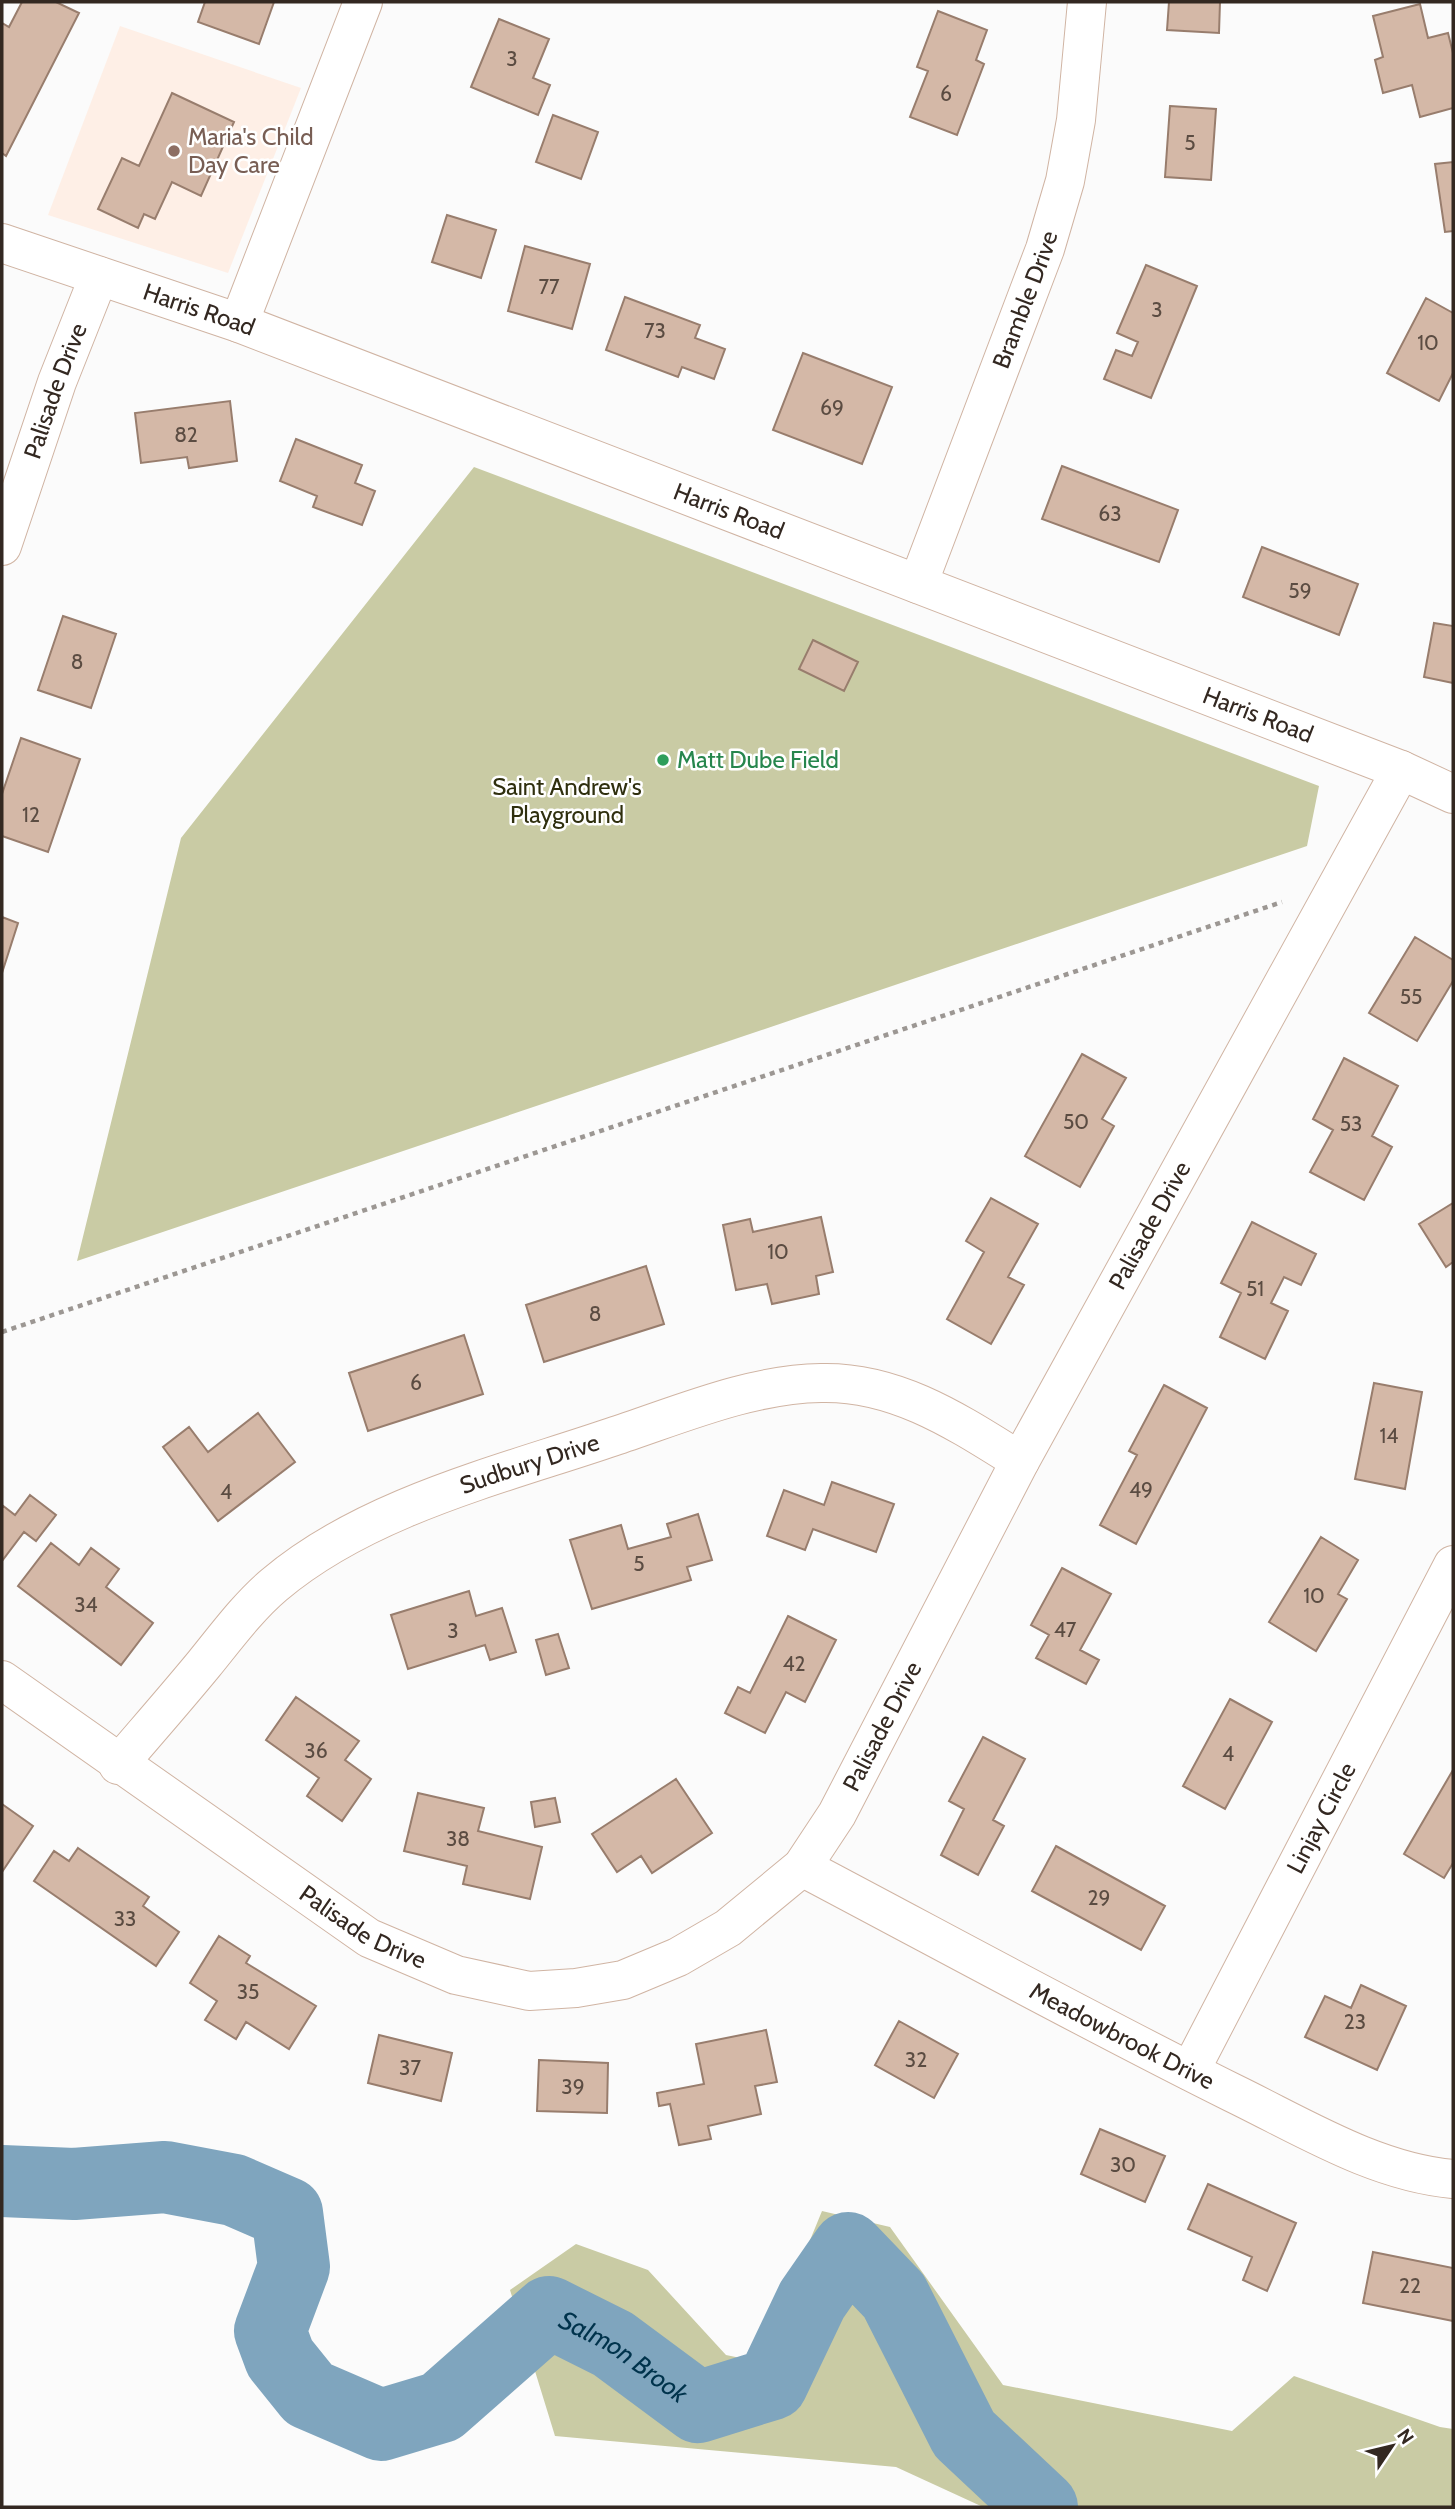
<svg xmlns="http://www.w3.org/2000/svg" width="1455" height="2509" viewBox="0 0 1455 2509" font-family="Cabin,sans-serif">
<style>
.built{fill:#feefe6}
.green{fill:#c9cba4}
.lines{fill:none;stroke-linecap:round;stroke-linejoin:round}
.river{stroke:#7fa5be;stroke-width:72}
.building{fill:#d4b8a7;stroke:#987d6d;stroke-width:2}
.street-casing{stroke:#d0b4a3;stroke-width:40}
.secondary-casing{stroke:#d0b4a3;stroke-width:40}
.path{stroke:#9c9793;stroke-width:4.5;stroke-dasharray:5 5;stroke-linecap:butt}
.street{stroke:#fff;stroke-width:38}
.secondary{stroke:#fff;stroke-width:38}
.education-dot{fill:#8d6e63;stroke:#fff;stroke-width:2.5}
.leisure-dot{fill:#2e9e5b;stroke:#fff;stroke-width:2.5}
.labels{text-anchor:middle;stroke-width:5;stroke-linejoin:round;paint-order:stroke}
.number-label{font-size:21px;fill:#5b4c42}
.education-label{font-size:24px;fill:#785e54;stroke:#fff;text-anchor:start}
.street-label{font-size:24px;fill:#332821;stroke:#fff}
.leisure-label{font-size:24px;fill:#27864d;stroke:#fff;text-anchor:start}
.park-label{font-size:24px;fill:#2f2f0e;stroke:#fff}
.water-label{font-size:26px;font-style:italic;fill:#00334c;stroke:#fff}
</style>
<rect width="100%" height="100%" fill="#fbfbfb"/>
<path class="built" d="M120,26L301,88L228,273L48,215Z"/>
<path class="green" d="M474,467L1319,786L1307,846L77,1261L181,838Z
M822,2211L890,2227L1003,2385L1232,2431L1294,2376L1440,2427L1453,2429V2507H983L896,2467L555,2436L510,2290L576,2244L648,2270L726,2355L760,2362Z"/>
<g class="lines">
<path class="river" id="s1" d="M2,2181L74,2184L165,2177L234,2190L287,2213L294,2267L270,2331L280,2358L309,2394L381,2425L441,2407L549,2312L613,2344L698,2407L772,2384L812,2300L848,2248L894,2296L964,2434L1042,2507"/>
</g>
<path class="building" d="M22,2H56L79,13L6,156L2,153V23L9,27Z
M205,2H274L259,44L198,22Z
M1169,2H1220L1219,33L1167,30Z
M1420,4L1428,38L1448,33L1453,53V108L1420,117L1412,85L1383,93L1375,60L1383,57L1373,16Z
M938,11L987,30L976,60L984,64L957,135L910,117L928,71L917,67Z
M499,19L549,39L533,78L550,85L538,115L471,87Z
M172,93L234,122L201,196L172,182L155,219L144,214L138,228L98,209L122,158L139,166Z
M1170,106L1216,109L1211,180L1165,177Z
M553,115L598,132L581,179L536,162Z
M1453,162V231L1445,232L1435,164Z
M447,215L496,230L481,278L432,262Z
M525,246L590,264L572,329L508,311Z
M1146,265L1197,286L1151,398L1104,379L1116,350L1132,356L1138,342L1117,333Z
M625,297L700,325L695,338L725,349L714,379L682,367L678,377L606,350Z
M1426,298L1453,313V373L1439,401L1387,373Z
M803,353L892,387L862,464L773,430Z
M230,401L237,461L189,468L187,457L141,463L135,413Z
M296,439L362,465L355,483L375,491L362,525L313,507L317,496L280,481Z
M1062,466L1178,510L1159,562L1042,519Z
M1262,547L1358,584L1339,635L1243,597Z
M63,616L116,634L91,708L38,690Z
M1434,623L1453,626V683L1424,677Z
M813,640L858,662L844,691L799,669Z
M21,738L80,759L48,852L2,836V794Z
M2,917L18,923L2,973Z
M1415,937L1453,960V981L1417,1041L1369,1013Z
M1082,1054L1126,1078L1102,1119L1114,1126L1080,1187L1025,1156Z
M1344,1058L1398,1086L1372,1136L1392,1147L1364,1200L1310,1172L1333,1130L1313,1119Z
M991,1198L1038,1224L1008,1277L1024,1285L991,1344L947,1319L984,1252L966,1241Z
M1453,1203V1262L1446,1267L1419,1224Z
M821,1217L833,1272L816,1276L819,1294L772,1304L767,1284L736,1290L723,1225L750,1219L753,1232Z
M1252,1222L1316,1254L1301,1285L1284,1277L1271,1303L1288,1311L1265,1359L1220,1337L1241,1293L1221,1283Z
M646,1266L664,1324L544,1362L526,1305Z
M464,1335L483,1394L368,1431L349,1373Z
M1374,1383L1422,1392L1405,1489L1355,1479Z
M1164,1385L1207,1408L1136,1544L1100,1525L1137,1455L1129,1451Z
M258,1413L295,1462L218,1521L163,1447L189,1427L208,1452Z
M832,1482L894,1504L876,1552L813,1529L805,1550L767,1536L784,1490L824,1505Z
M30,1495L56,1515L36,1541L24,1532L2,1561V1505L15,1515Z
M698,1514L712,1560L687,1567L691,1580L592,1609L570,1540L621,1525L628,1549L671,1537L667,1524Z
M1321,1537L1358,1560L1338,1594L1347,1599L1316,1651L1269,1622Z
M51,1543L79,1565L91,1548L119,1569L106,1587L153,1623L121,1665L18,1586Z
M1062,1568L1111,1594L1080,1650L1099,1660L1086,1684L1036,1658L1049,1635L1031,1625Z
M469,1591L476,1616L502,1608L516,1652L490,1660L485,1645L408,1669L391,1615Z
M788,1616L836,1640L805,1702L786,1692L765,1733L725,1713L738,1687L750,1693Z
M558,1634L569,1668L546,1675L536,1640Z
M296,1697L359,1741L345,1760L371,1779L342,1821L307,1796L319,1778L266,1740Z
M1230,1699L1272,1722L1225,1809L1183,1786Z
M983,1737L1025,1759L993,1820L1004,1826L978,1875L941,1855L964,1809L949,1801Z
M1453,1770V1863L1444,1878L1404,1854Z
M676,1779L712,1833L652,1873L641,1856L617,1872L592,1834Z
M418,1793L484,1808L478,1831L542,1847L530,1899L463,1884L467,1866L404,1851Z
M555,1798L560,1822L535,1827L531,1802Z
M2,1804L33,1826L2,1872Z
M1056,1846L1165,1906L1141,1950L1032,1891Z
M78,1848L149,1897L143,1906L179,1932L156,1966L34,1881L54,1851L69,1861Z
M219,1936L250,1956L246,1963L316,2006L289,2049L246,2022L236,2039L205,2020L217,2001L190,1983Z
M1361,1985L1406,2006L1377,2070L1305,2037L1325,1996L1351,2008Z
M899,2021L958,2054L934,2098L875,2065Z
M766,2030L777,2082L755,2086L761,2114L708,2126L711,2139L679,2145L670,2104L659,2106L657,2093L704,2084L696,2044Z
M379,2035L452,2053L441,2101L368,2083Z
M539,2060L608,2063L607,2113L537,2111Z
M1100,2129L1165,2156L1145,2202L1081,2174Z
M1208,2184L1296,2223L1267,2291L1243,2280L1252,2257L1188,2229Z
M1373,2252L1453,2268V2321L1363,2303Z"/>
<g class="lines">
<defs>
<g id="street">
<path d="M239,323L363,2"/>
<path id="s2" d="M2,546L57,382L99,276"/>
<path id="s3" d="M918,584L1045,249L1065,181L1076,120L1087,2"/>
<path id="s4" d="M2,1680L369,1938L456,1975L529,1991L576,1988L623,1980L678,1957L728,1928L802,1867L837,1814L1020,1461L1401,770"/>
<path id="s5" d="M118,1765C147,1731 176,1698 204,1664C226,1637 248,1607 274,1585C366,1507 500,1475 612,1437C679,1415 750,1384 821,1383C897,1381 959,1423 1020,1461"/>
<path id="s6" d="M802,1867C946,1943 1088,2021 1233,2093C1303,2127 1375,2172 1453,2179"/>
<path id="s7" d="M1190,2071L1453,1565"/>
</g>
<g id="secondary">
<path id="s8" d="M2,243L239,323L1401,770L1453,794"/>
</g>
</defs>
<use href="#street" class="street-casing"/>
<use href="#secondary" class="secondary-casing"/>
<path class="path" d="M2,1332L1282,902"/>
<use href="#street" class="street"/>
<use href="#secondary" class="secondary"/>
</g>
<circle class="education-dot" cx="174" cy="151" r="7"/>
<circle class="leisure-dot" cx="663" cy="760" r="7"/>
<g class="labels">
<g class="number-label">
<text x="512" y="66">3</text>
<text x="946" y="101">6</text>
<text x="1190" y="150">5</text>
<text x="549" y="294">77</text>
<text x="1157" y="317">3</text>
<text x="655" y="338">73</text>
<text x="1428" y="350">10</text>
<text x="832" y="415">69</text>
<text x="186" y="442">82</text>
<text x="1110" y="521">63</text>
<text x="1300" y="598">59</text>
<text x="77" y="669">8</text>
<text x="31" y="822">12</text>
<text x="1411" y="1004">55</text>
<text x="1076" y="1129">50</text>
<text x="1351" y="1131">53</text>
<text x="778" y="1259">10</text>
<text x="1255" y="1296">51</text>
<text x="595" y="1321">8</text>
<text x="416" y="1390">6</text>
<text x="1389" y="1443">14</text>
<text x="1141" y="1497">49</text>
<text x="226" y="1499">4</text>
<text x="639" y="1571">5</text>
<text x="1314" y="1603">10</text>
<text x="86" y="1612">34</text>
<text x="1065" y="1637">47</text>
<text x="453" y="1638">3</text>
<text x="794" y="1671">42</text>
<text x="316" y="1758">36</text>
<text x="1228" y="1761">4</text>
<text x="458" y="1846">38</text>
<text x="1099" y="1905">29</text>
<text x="125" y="1926">33</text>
<text x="248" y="1999">35</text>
<text x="1355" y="2029">23</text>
<text x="916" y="2067">32</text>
<text x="410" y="2075">37</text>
<text x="573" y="2094">39</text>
<text x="1123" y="2172">30</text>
<text x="1410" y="2293">22</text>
</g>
<g class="education-label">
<text x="188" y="145">Maria's Child<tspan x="188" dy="28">Day Care</tspan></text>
</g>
<g class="street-label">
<text dy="8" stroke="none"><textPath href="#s3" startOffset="304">Bramble Drive</textPath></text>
<text dy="8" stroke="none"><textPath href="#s8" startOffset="208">Harris Road</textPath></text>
<text dy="8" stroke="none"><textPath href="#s2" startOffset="164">Palisade Drive</textPath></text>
<text dy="8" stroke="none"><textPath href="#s8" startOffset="775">Harris Road</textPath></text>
<text dy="8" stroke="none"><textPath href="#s8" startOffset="1342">Harris Road</textPath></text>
<text dy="8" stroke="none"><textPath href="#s4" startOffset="1656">Palisade Drive</textPath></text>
<text dy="8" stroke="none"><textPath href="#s5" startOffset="523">Sudbury Drive</textPath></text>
<text dy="8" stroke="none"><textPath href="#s4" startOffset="1088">Palisade Drive</textPath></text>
<text dy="8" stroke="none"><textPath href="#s7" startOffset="285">Linjay Circle</textPath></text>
<text dy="8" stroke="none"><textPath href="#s4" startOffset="438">Palisade Drive</textPath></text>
<text dy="8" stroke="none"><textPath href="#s6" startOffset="362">Meadowbrook Drive</textPath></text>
</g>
<g class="leisure-label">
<text x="677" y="768">Matt Dube Field</text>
</g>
<g class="park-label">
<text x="567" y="795">Saint Andrew's<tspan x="567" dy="28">Playground</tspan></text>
</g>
<g class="water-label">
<text dy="9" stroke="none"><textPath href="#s1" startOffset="861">Salmon Brook</textPath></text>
</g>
</g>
<rect width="1455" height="2509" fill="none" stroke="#332821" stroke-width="7"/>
<g transform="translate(1392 2446) rotate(55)" stroke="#ffffff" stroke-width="5" paint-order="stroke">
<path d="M0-5L12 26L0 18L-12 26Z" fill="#332821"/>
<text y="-10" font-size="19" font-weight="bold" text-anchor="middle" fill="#332821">N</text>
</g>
</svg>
